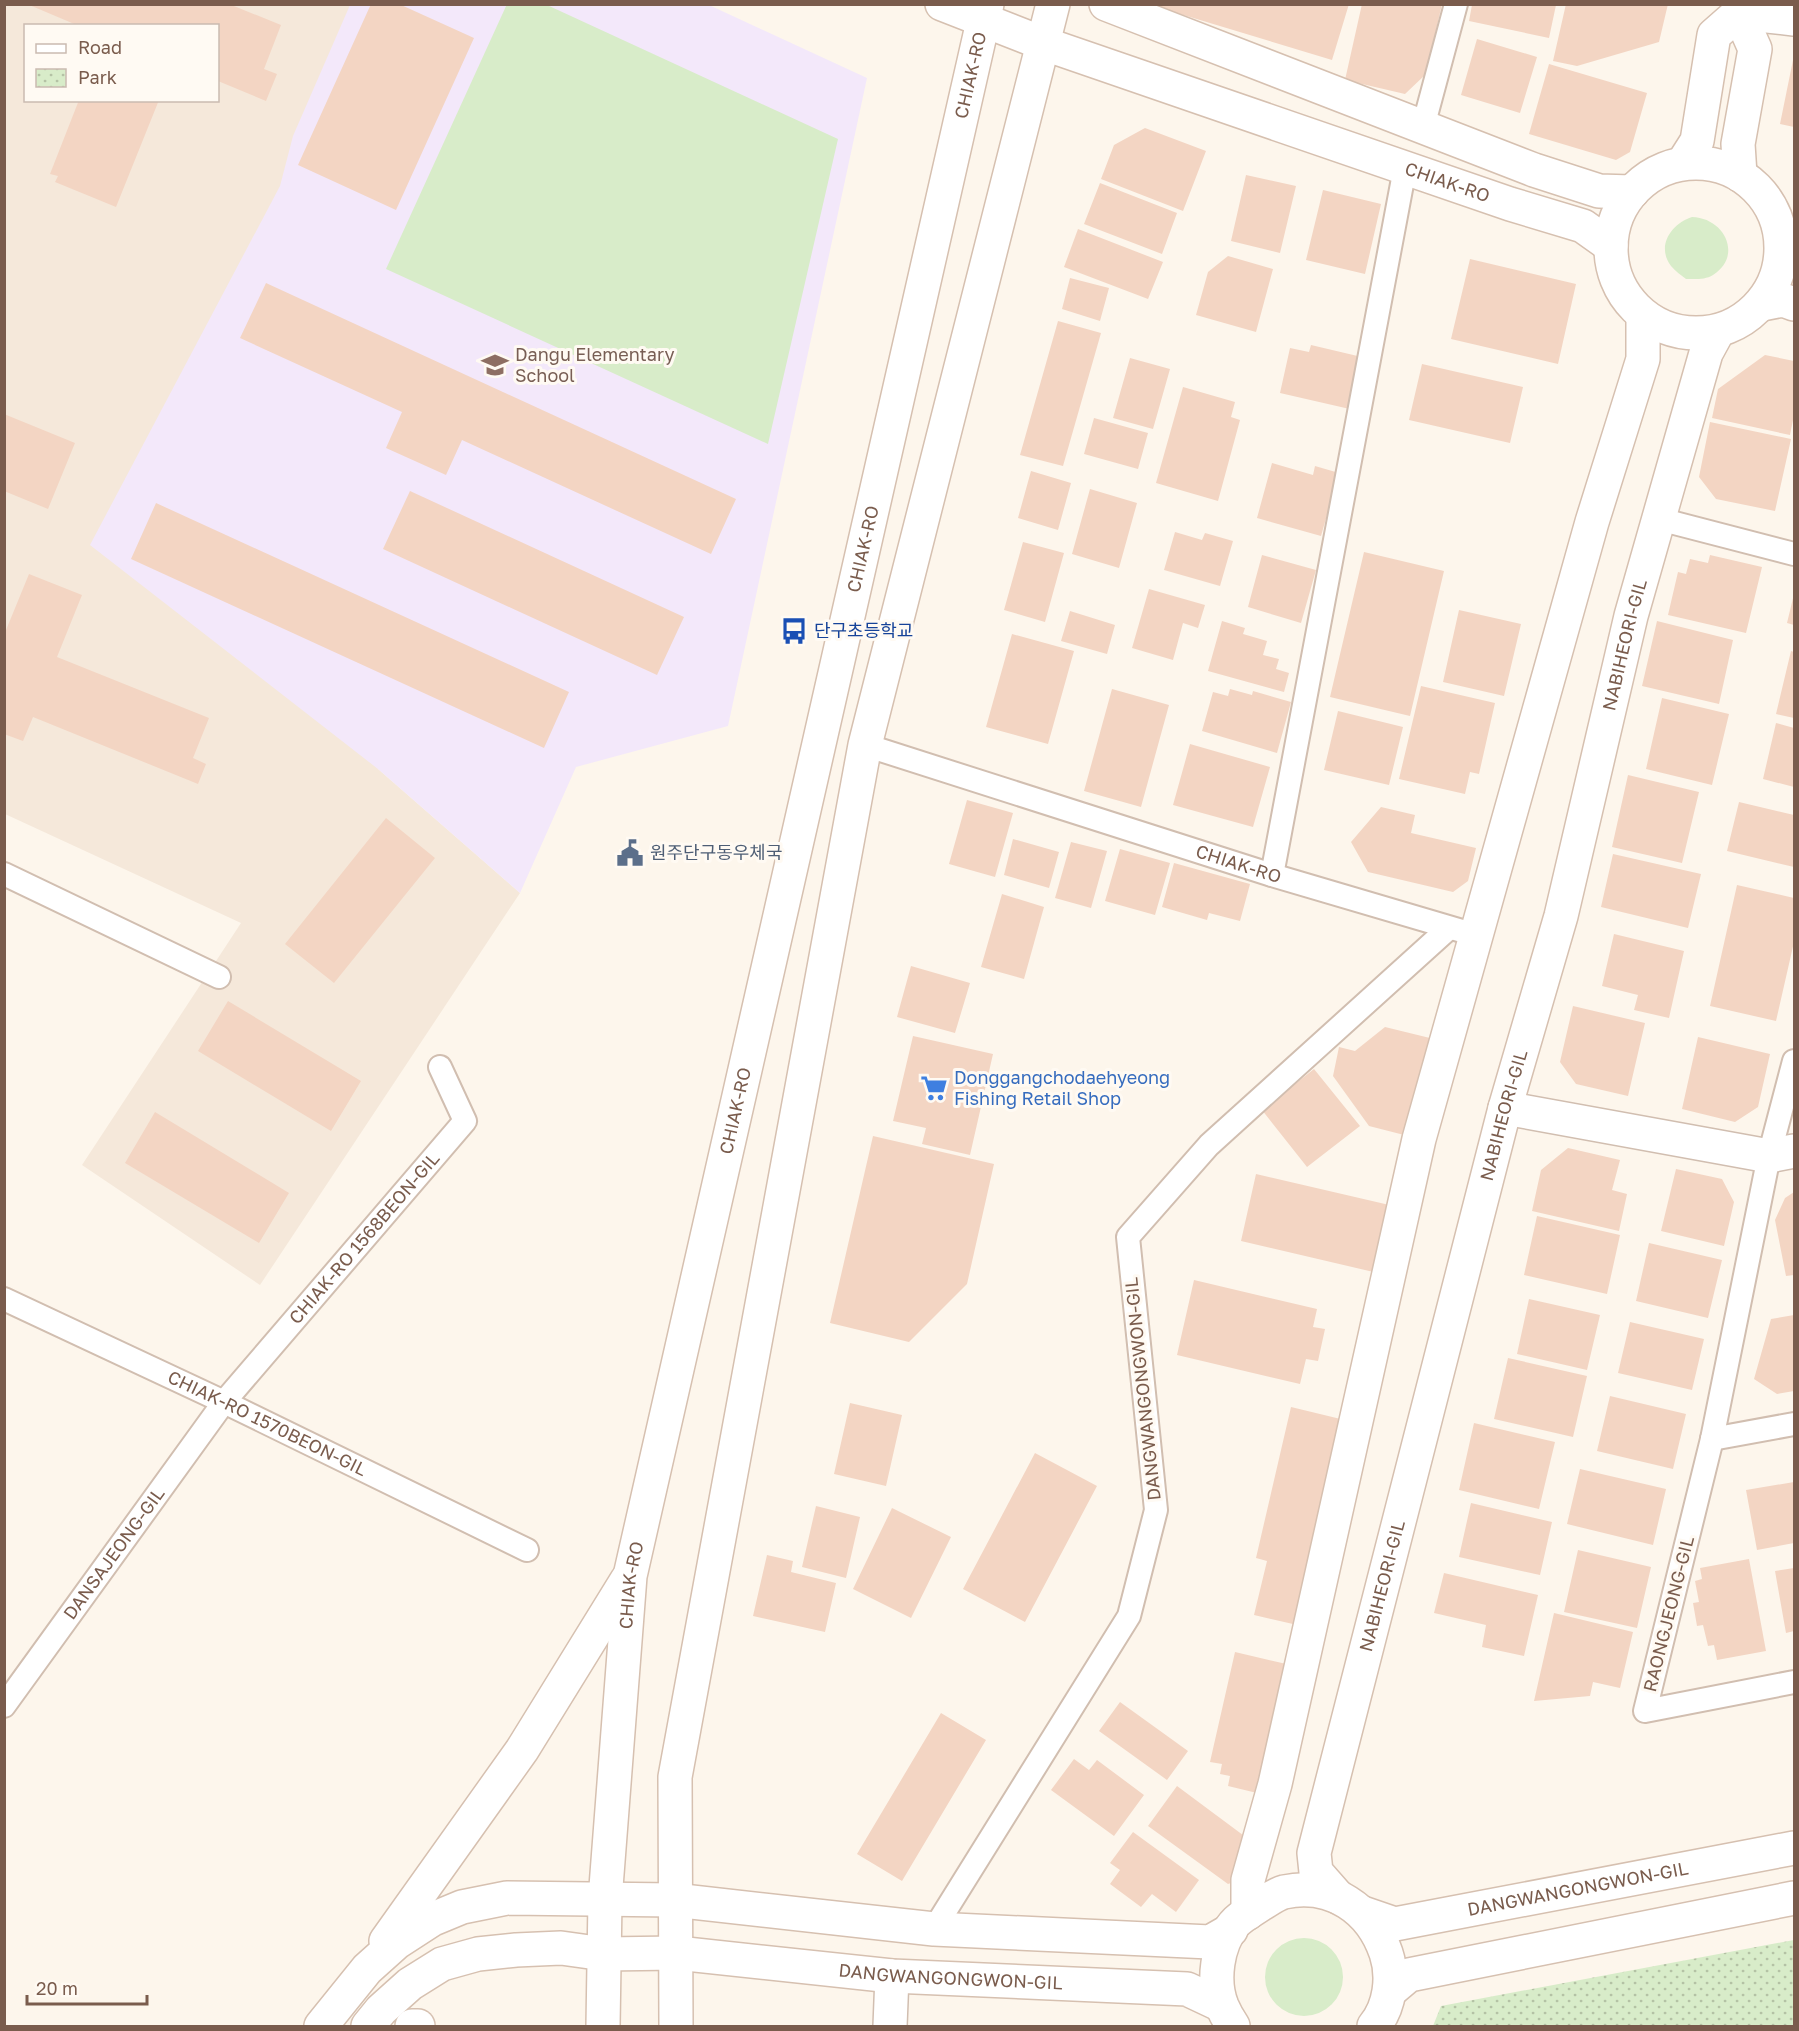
<svg xmlns="http://www.w3.org/2000/svg" width="1799" height="2031" viewBox="0 0 1799 2031" font-family="'Golos Text','Noto Sans KR',sans-serif">
<style>
.residential{fill:#f5e8da;fill-rule:evenodd}
.education{fill:#f3e8fa}
.grass{fill:#d8ecc9}
.park{fill:url(#park-dots)}
.building{fill:#f3d5c3}
.lines{fill:none;stroke-linecap:round;stroke-linejoin:round}
.lane-casing{stroke:#d1beb0;stroke-width:26}
.street-casing{stroke:#d1beb0;stroke-width:36}
.secondary-casing{stroke:#d6c0b0;stroke-width:36}
.lane{stroke:#fff;stroke-width:22}
.street{stroke:#fff;stroke-width:33}
.secondary{stroke:#fff;stroke-width:33}
.labels{text-anchor:middle;stroke-width:6;stroke-linejoin:round;paint-order:stroke}
.street-label{font-size:18px;fill:#7a5c4d;stroke:#fffaf3}
.education-label{font-size:18px;fill:#785e54;stroke:#fffaf3;text-anchor:start}
.transit-label{font-size:18px;fill:#164399;stroke:#fffaf3;text-anchor:start}
.service-label{font-size:18px;fill:#4e5e75;stroke:#fffaf3;text-anchor:start}
.shop-label{font-size:18px;fill:#366cbe;stroke:#fffaf3;text-anchor:start}
</style>
<defs>
<pattern id="park-dots" width="8" height="8" patternUnits="userSpaceOnUse" patternTransform="scale(1.5)"><rect width="8" height="8" fill="#d8ecc9"/><path d="M2 2h.1M6 6h.1" fill="none" stroke="#b4c2a5" stroke-width="1.8" stroke-linecap="round"/></pattern>
</defs>
<rect width="100%" height="100%" fill="#fdf6ec"/>
<path class="residential" d="M5,5H366L378,769L520,893L260,1285L82,1165L241,923L5,814ZM26,26H218V100H26Z"/>
<path class="education" d="M350,5H709L867,78L728,726L576,767L520,893L378,769L90,545L280,186L293,136Z"/>
<path class="grass" d="M507,4L547,5L838,139L768,444L386,269Z
M1692,217C1725,218 1743,256 1713,275C1705,280 1695,279 1686,279C1681,275 1675,271 1671,266C1656,246 1671,224 1692,217Z
M1265 1977a39 39 0 1 1 78 0a39 39 0 1 1-78 0Z"/>
<path class="park" d="M1794,1940V2026H1433L1441,2006Z"/>
<path class="building" d="M27,4H229L281,25L264,69L277,74L266,101L218,81V26H79Z
M371,4H399L474,38L396,210L298,165Z
M1158,4H1349L1332,60L1157,7Z
M1362,4H1442L1426,74L1405,94L1345,80Z
M1566,4H1668L1659,42L1577,66L1553,61Z
M1472,5H1556L1549,38L1469,21Z
M1477,39L1537,57L1520,113L1461,95Z
M1793,60H1794V127L1780,124Z
M1549,64L1647,93L1630,152L1616,160L1529,134Z
M79,100H159L116,207L55,182L58,176L50,174Z
M1145,128L1206,151L1183,211L1101,179L1114,145Z
M1246,175L1296,186L1280,253L1231,241Z
M1100,183L1177,213L1162,254L1084,224Z
M1323,190L1381,204L1365,274L1306,260Z
M1078,229L1163,262L1148,299L1064,267Z
M1228,256L1273,269L1256,332L1196,315L1208,272Z
M1470,259L1576,284L1558,364L1451,339Z
M1070,278L1109,288L1100,321L1062,309Z
M266,283L736,499L711,554L462,440L446,475L386,448L402,412L240,338Z
M1058,321L1101,333L1063,466L1020,455Z
M1311,345L1366,358L1354,410L1280,393L1290,348L1309,352Z
M1765,355L1794,361V415L1790,435L1712,418L1718,389Z
M1130,358L1170,369L1153,429L1113,418Z
M1422,364L1523,387L1510,443L1409,420Z
M1183,387L1235,402L1231,417L1240,420L1218,501L1156,483Z
M4,414L75,443L48,509L4,491Z
M1094,418L1148,433L1138,469L1084,454Z
M1710,422L1791,439L1775,511L1716,499L1699,477Z
M1272,463L1313,475L1315,466L1339,473L1321,536L1257,518Z
M1031,471L1071,483L1058,530L1018,518Z
M1090,489L1137,503L1119,568L1072,554Z
M410,491L684,617L657,675L383,549Z
M156,503L569,692L544,748L131,559Z
M1175,532L1202,540L1205,533L1233,541L1220,586L1164,570Z
M1023,542L1064,553L1045,622L1004,610Z
M1364,552L1444,571L1410,716L1330,697Z
M1262,555L1316,570L1301,623L1248,607Z
M1710,555L1762,567L1746,633L1668,615L1678,572L1686,574L1690,559L1708,563Z
M29,574L82,595L57,657L209,718L193,758L206,764L198,784L33,717L23,741L4,734V635Z
M1149,589L1205,605L1198,628L1183,623L1173,660L1132,648Z
M1794,594V625L1787,623Z
M1459,610L1521,624L1504,696L1443,682Z
M1070,611L1115,625L1107,654L1061,641Z
M1222,621L1245,628L1243,634L1267,641L1263,655L1279,659L1276,669L1289,673L1284,692L1208,671Z
M1657,621L1733,640L1719,704L1642,686Z
M1012,634L1074,651L1048,744L986,727Z
M1791,651L1794,652V718L1776,714Z
M1421,686L1495,703L1479,774L1470,772L1465,794L1399,779Z
M1112,689L1169,705L1141,807L1084,791Z
M1230,689L1252,695L1253,691L1291,702L1277,753L1202,731L1213,692L1228,696Z
M1662,698L1729,714L1712,785L1646,769Z
M1338,711L1403,727L1389,785L1324,770Z
M1776,723L1794,728V787L1763,779Z
M1190,744L1270,767L1253,827L1173,805Z
M1628,775L1699,792L1682,863L1612,847Z
M967,800L1013,813L995,877L949,864Z
M1739,802L1794,815V867L1727,851Z
M1381,807L1415,815L1411,833L1476,848L1468,881L1453,892L1368,872L1351,842Z
M386,818L435,858L334,983L285,944Z
M1013,839L1059,852L1049,888L1004,875Z
M1071,842L1107,851L1091,908L1055,898Z
M1120,849L1170,863L1155,915L1105,901Z
M1613,854L1701,874L1688,928L1601,907Z
M1174,863L1250,884L1240,921L1209,913L1207,920L1162,907Z
M1737,885L1794,898V942L1776,1021L1710,1006Z
M1002,894L1044,907L1024,979L981,967Z
M1614,934L1684,951L1669,1018L1634,1010L1638,995L1602,986Z
M911,966L970,983L955,1033L897,1017Z
M228,1001L361,1081L331,1131L198,1051Z
M1573,1006L1645,1023L1628,1096L1576,1084L1560,1062Z
M1385,1027L1434,1039L1412,1137L1369,1126L1333,1076L1339,1047L1355,1051Z
M913,1036L993,1054L970,1155L922,1144L926,1128L893,1121Z
M1698,1037L1770,1054L1758,1107L1735,1122L1682,1109Z
M1314,1069L1360,1126L1307,1167L1262,1110Z
M155,1112L289,1193L259,1243L125,1163Z
M873,1136L994,1164L967,1284L909,1342L830,1323Z
M1568,1148L1620,1160L1612,1190L1627,1194L1619,1231L1532,1211L1541,1170Z
M1676,1169L1722,1179L1734,1202L1724,1246L1661,1231Z
M1256,1174L1398,1207L1382,1274L1241,1241Z
M1794,1192V1275L1786,1276L1775,1220L1785,1198Z
M1537,1216L1620,1235L1607,1294L1524,1275Z
M1649,1243L1722,1260L1708,1318L1636,1301Z
M1194,1280L1317,1309L1313,1327L1325,1329L1318,1361L1306,1359L1300,1384L1177,1355Z
M1529,1299L1600,1315L1587,1370L1517,1354Z
M1794,1315V1391L1777,1394L1754,1379L1771,1319Z
M1630,1322L1704,1339L1692,1390L1618,1373Z
M1508,1358L1587,1376L1573,1437L1494,1419Z
M1610,1396L1686,1414L1673,1469L1597,1451Z
M850,1403L902,1415L886,1486L834,1474Z
M1291,1407L1353,1422L1306,1627L1254,1615L1267,1561L1256,1558Z
M1474,1423L1555,1442L1539,1509L1459,1490Z
M1035,1453L1097,1486L1025,1622L963,1589Z
M1580,1469L1666,1489L1653,1545L1567,1524Z
M1794,1482V1543L1757,1550L1746,1490Z
M1471,1503L1552,1522L1540,1575L1459,1557Z
M816,1506L860,1517L846,1578L802,1567Z
M892,1508L951,1537L911,1618L853,1589Z
M1578,1550L1651,1567L1637,1628L1564,1612Z
M767,1555L793,1561L791,1572L836,1583L825,1632L753,1616Z
M1749,1559L1766,1651L1717,1660L1714,1645L1708,1646L1703,1625L1697,1626L1693,1603L1699,1602L1695,1581L1702,1579L1700,1568Z
M1794,1568V1631L1786,1633L1775,1571Z
M1444,1573L1538,1595L1524,1656L1482,1647L1486,1625L1434,1613Z
M1554,1613L1633,1632L1620,1688L1593,1682L1590,1696L1534,1701Z
M1235,1652L1295,1666L1257,1793L1228,1786L1230,1776L1220,1774L1222,1764L1210,1762Z
M1120,1702L1188,1751L1167,1780L1099,1731Z
M941,1713L986,1740L902,1881L857,1854Z
M1074,1759L1089,1770L1097,1760L1144,1795L1114,1836L1051,1790Z
M1177,1786L1255,1844L1246,1878L1228,1884L1148,1826Z
M1133,1832L1199,1880L1176,1912L1152,1894L1141,1907L1110,1884L1120,1870L1110,1863Z"/>
<g class="lines">
<defs>
<g id="lane">
<path d="M1423,127L1456,4"/>
<path d="M1659,519L1794,554"/>
<path id="s1" d="M865,745L1272,875L1462,931"/>
<path d="M4,874L219,977"/>
<path d="M1272,875L1405,168"/>
<path d="M1794,1061L1769,1156L1712,1439L1645,1711L1794,1682"/>
<path id="s2" d="M4,1299L224,1402L527,1550"/>
<path d="M1712,1439L1794,1424"/>
<path id="s3" d="M4,1706L224,1402L465,1121L440,1067"/>
<path d="M934,1929L1129,1616L1156,1510L1128,1237L1209,1145L1449,928"/>
</g>
<path id="street" d="M1739,13L1794,19
M1505,1108L1769,1156L1794,1151
M890,2026L892,1976"/>
<g id="secondary">
<path id="s4" d="M942,4L1042,43L1510,204L1583,226L1611,246"/>
<path d="M1106,4L1534,170L1599,191L1632,192"/>
<path d="M1739,13L1755,49L1738,144L1740,175"/>
<path d="M1683,163L1697,141L1714,35L1739,13"/>
<circle cx="1696" cy="248" r="85"/>
<path d="M1762,304L1783,300L1794,304"/>
<path id="s5" d="M1338,1897L1316,1872L1314,1853L1505,1108L1561,916L1631,616L1706,353L1718,331"/>
<path d="M1248,1913V1880L1275,1784L1419,1139L1592,522L1643,359V316"/>
<path id="s6" d="M1363,1913L1395,1924L1794,1848"/>
<path d="M386,1941L522,1750L627,1580"/>
<path d="M1390,1991L1409,1975L1794,1898"/>
<path d="M321,2026L367,1969L396,1943L433,1919L462,1907L507,1898L674,1900L934,1929L1210,1942L1231,1930"/>
<path id="s7" d="M368,2026L381,2010L410,1984L442,1964L478,1954L516,1950L561,1948L604,1954L677,1953L892,1976L1187,1989L1221,2005"/>
<path d="M412,2026H418"/>
<path id="s8" d="M603,2026L605,1900L630,1576L987,4"/>
<path d="M676,2026L675,1777L865,745L1053,4"/>
<path d="M1233,2026C1229,2020 1225,2013 1222,2006C1212,1981 1217,1945 1234,1924C1241,1916 1251,1911 1260,1905C1267,1901 1276,1894 1284,1892C1332,1882 1371,1909 1386,1953C1394,1977 1390,2007 1374,2026"/>
</g>
</defs>
<use href="#lane" class="lane-casing"/>
<use href="#street" class="street-casing"/>
<use href="#secondary" class="secondary-casing"/>
<use href="#lane" class="lane"/>
<use href="#street" class="street"/>
<use href="#secondary" class="secondary"/>
</g>
<defs>
<symbol id="school-bare" viewBox="-9 -9 18 18"><path d="M0-5L7-2L0 1L-7-2ZM-4 1L0 2.5L4 1V4Q0 6-4 4Z" fill="#8d6e63" stroke="#fffaf3" stroke-width="2.5" paint-order="stroke"/></symbol>
<symbol id="bus-bare" viewBox="-9 -9 18 18"><path d="M-5-6H5V4H4V6H2V4H-2V6H-4V4H-5ZM-3.5-4V0h7V-4ZM-3.5 1.2v1.5H-2V1.2ZM2 1.2v1.5H3.5V1.2Z" fill="#1a4fb4" stroke="#fffaf3" stroke-width="2.5" paint-order="stroke"/></symbol>
<symbol id="civic-bare" viewBox="-9 -9 18 18"><path d="M-.6-6.5H3V-4.5H.6V-3L4-1V1h2V6H-6V1h2V-1L-.6-3ZM-1.2 2.5V6h2.4V2.5Z" fill="#5c6f8a" stroke="#fffaf3" stroke-width="2.5" paint-order="stroke"/></symbol>
<symbol id="supermarket-bare" viewBox="-9 -9 18 18"><path d="M-6-5.5h2.5l.6 2H6L4.5 2H-2.5L-4.4-4H-6ZM-1.5 3.2a1.3 1.3 0 1 0 .1 0ZM3 3.2a1.3 1.3 0 1 0 .1 0Z" fill="#3f7fe0" stroke="#fffaf3" stroke-width="2.5" paint-order="stroke"/></symbol>
</defs>
<g fill-rule="evenodd">
<use href="#school-bare" x="476" y="346" width="38" height="38"/>
<use href="#bus-bare" x="775" y="612" width="38" height="38"/>
<use href="#civic-bare" x="611" y="834" width="38" height="38"/>
<use href="#supermarket-bare" x="915" y="1069" width="38" height="38"/>
</g>
<g class="labels">
<g class="street-label">
<text dy="6" stroke="none"><textPath href="#s8" startOffset="1990">CHIAK-RO</textPath></text>
<text dy="6" stroke="none"><textPath href="#s4" startOffset="536">CHIAK-RO</textPath></text>
<text dy="6" stroke="none"><textPath href="#s8" startOffset="1504">CHIAK-RO</textPath></text>
<text dy="6" stroke="none"><textPath href="#s5" startOffset="1300">NABIHEORI-GIL</textPath></text>
<text dy="6" stroke="none"><textPath href="#s1" startOffset="392">CHIAK-RO</textPath></text>
<text dy="6" stroke="none"><textPath href="#s8" startOffset="928">CHIAK-RO</textPath></text>
<text dy="6" stroke="none"><textPath href="#s5" startOffset="814">NABIHEORI-GIL</textPath></text>
<text dy="6" stroke="none"><textPath href="#s3" startOffset="591">CHIAK-RO 1568BEON-GIL</textPath></text>
<text transform="translate(1143 1389) rotate(-96)" y="6">DANGWANGONGWON-GIL</text>
<text dy="6" stroke="none"><textPath href="#s2" startOffset="291">CHIAK-RO 1570BEON-GIL</textPath></text>
<text dy="6" stroke="none"><textPath href="#s3" startOffset="188">DANSAJEONG-GIL</textPath></text>
<text dy="6" stroke="none"><textPath href="#s8" startOffset="442">CHIAK-RO</textPath></text>
<text dy="6" stroke="none"><textPath href="#s5" startOffset="328">NABIHEORI-GIL</textPath></text>
<text transform="translate(1669 1614) rotate(-76)" y="6">RAONGJEONG-GIL</text>
<text dy="6" stroke="none"><textPath href="#s6" startOffset="220">DANGWANGONGWON-GIL</textPath></text>
<text dy="6" stroke="none"><textPath href="#s7" startOffset="609">DANGWANGONGWON-GIL</textPath></text>
</g>
<g class="education-label">
<text x="515" y="361">Dangu Elementary<tspan x="515" dy="21">School</tspan></text>
</g>
<g class="transit-label">
<text x="814" y="637">단구초등학교</text>
</g>
<g class="service-label">
<text x="650" y="859">원주단구동우체국</text>
</g>
<g class="shop-label">
<text x="954" y="1084">Donggangchodaehyeong<tspan x="954" dy="21">Fishing Retail Shop</tspan></text>
</g>
</g>
<rect width="1799" height="2031" fill="none" stroke="#7a5c4d" stroke-width="12"/>
<rect x="24" y="24" width="195" height="78" fill="#fffaf3" stroke="#cabbb1" stroke-width="1.5"/>
<rect x="36" y="44" width="30" height="9" fill="#ffffff" stroke="#cabbb1" stroke-width="1.5"/>
<text x="78" y="54" font-size="18" fill="#7a5c4d">Road</text>
<rect x="36" y="69" width="30" height="18" fill="url(#park-dots)" stroke="#cabbb1" stroke-width="1.5"/>
<text x="78" y="84" font-size="18" fill="#7a5c4d">Park</text>
<path d="M27 1995v9h120v-9" fill="none" stroke="#7a5c4d" stroke-width="3"/>
<text x="36" y="1995" font-size="18" fill="#7a5c4d" stroke="#fffaf3" stroke-width="4.5" paint-order="stroke">20 m</text>
</svg>
